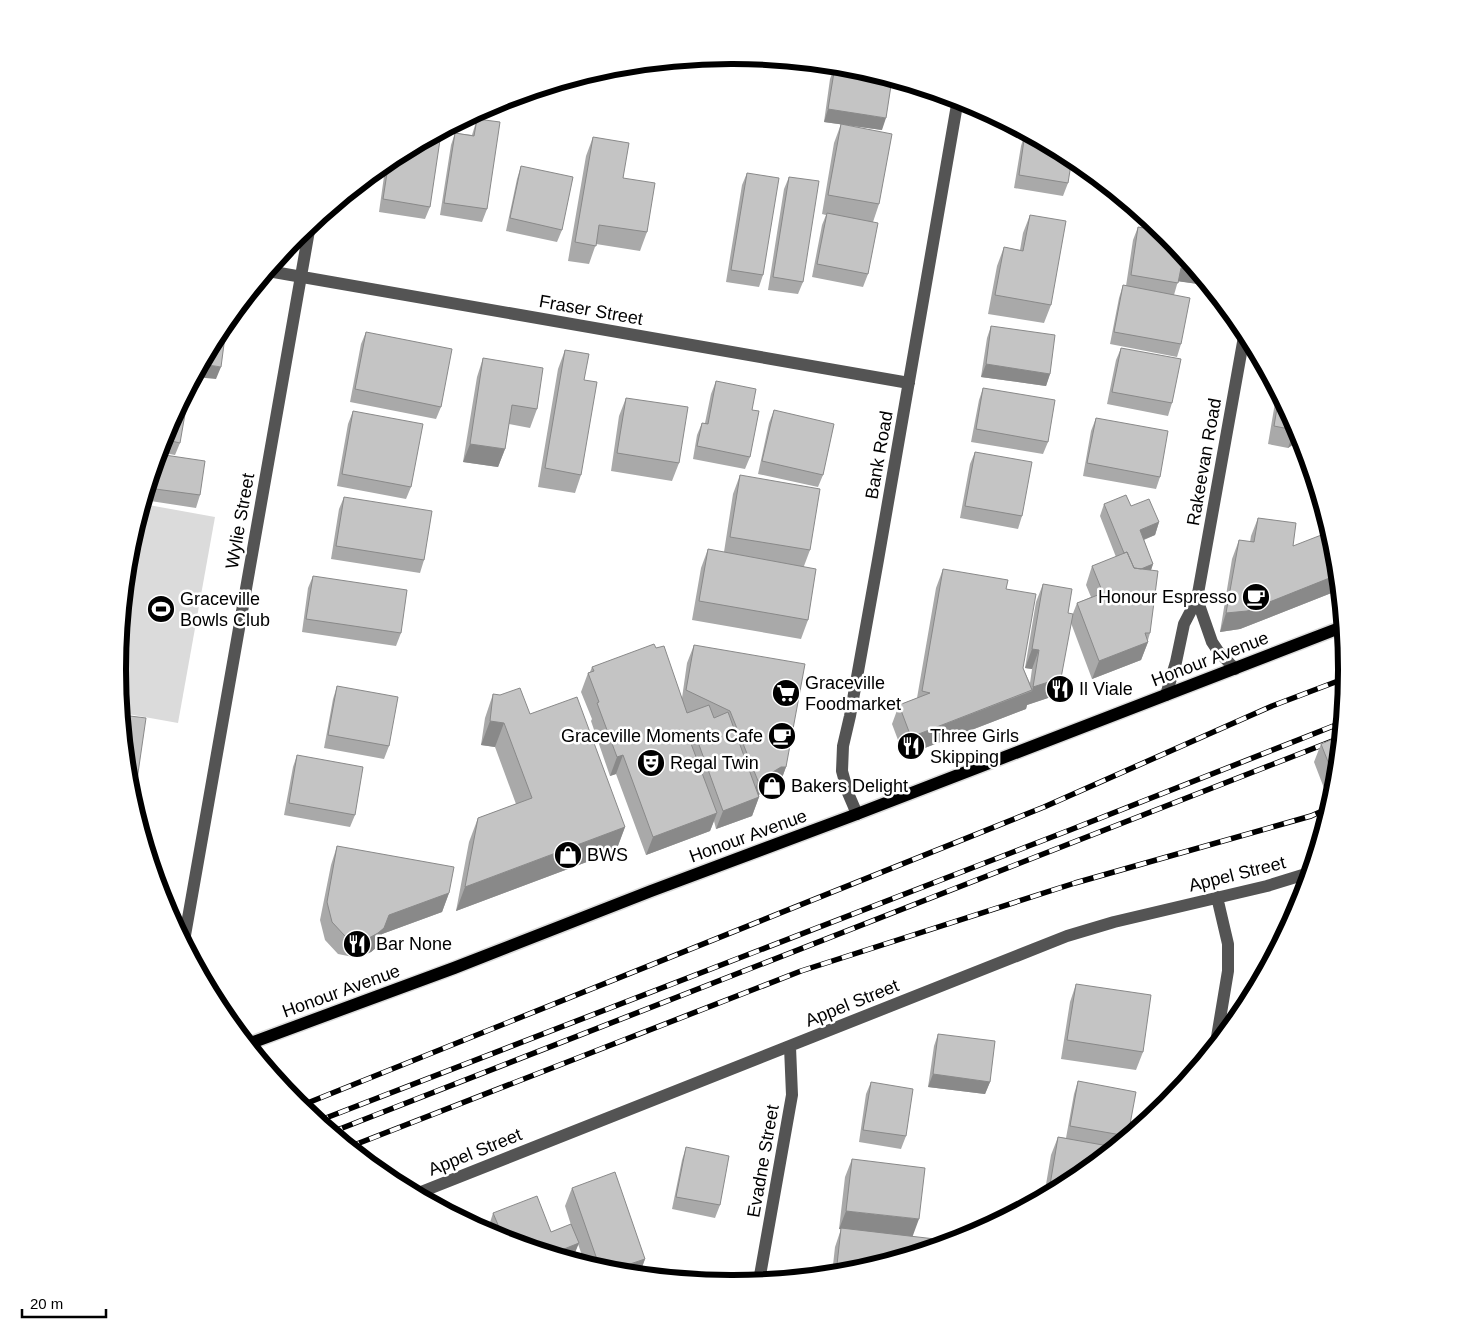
<svg xmlns="http://www.w3.org/2000/svg" width="1464" height="1339" viewBox="0 0 1464 1339" font-family="Helvetica,sans-serif">
<style>
.green{fill:#dbdbdb}
.lines{fill:none;stroke-linecap:round;stroke-linejoin:round}
.major-casing{stroke:#dbdbdb;stroke-width:15}
.minor{stroke:#545454;stroke-width:12}
.major{stroke:#000;stroke-width:12}
.rail-casing{stroke:#000;stroke-width:5.5}
.rail{stroke:#fff;stroke-width:4;stroke-dasharray:11;stroke-linecap:butt}
.wall{fill:#a9a9a9}
.shaded-wall{fill:#898989}
.building{fill:#c4c4c4;stroke:#898989}
.labels{text-anchor:middle;stroke-width:5;stroke-linejoin:round;paint-order:stroke}
.street-label{font-size:18px;fill:#000;stroke:#fff}
.poi-label{font-size:18px;fill:#000;stroke:#fff;text-anchor:start}
.rim{fill:none;stroke:#000;stroke-width:6}
</style>
<rect width="100%" height="100%" fill="#fff"/>
<path class="green" d="M143,504L215,517L178,723L122,713L118,669L129,549Z"/>
<g class="lines">
<defs>
<path id="major" d="M248,1044L454,968L651,891L857,814L1342,627"/>
</defs>
<use href="#major" class="major-casing"/>
<path class="minor" d="M268,271L909,383
M1197,599L1212,642L1218,651L1235,669
M1166,695L1176,662L1184,624L1197,599L1245,331
M857,814L848,793L842,771L843,746L850,716L878,560L958,99
M184,941L310,225
M1216,1043L1228,971V944L1217,897
M416,1194L1067,936L1114,922L1267,886L1309,873
M759,1281L792,1095L790,1047"/>
<use href="#major" class="major"/>
<defs>
<path id="rail" d="M300,1106L1044,807L1272,706L1346,678
M318,1121L1070,830L1341,723
M332,1132L1340,738
M349,1147L801,971L1075,883L1311,816L1329,808"/>
</defs>
<use href="#rail" class="rail-casing"/>
<use href="#rail" class="rail"/>
</g>
<path class="wall" d="M835,66L882,130L824,122L830,79Z
M477,119L487,209L482,222L440,215L451,145L455,133L472,135Z
M841,124L879,204L873,222L868,274L863,287L812,277L822,225L826,215L822,214L834,143Z
M1025,133L1068,183L1063,196L1014,188L1021,146Z
M593,137L623,178L647,232L640,251L596,244L589,264L568,261L586,156Z
M391,158L430,207L425,219L379,212L386,162Z
M521,166L562,230L557,242L506,231L517,179Z
M747,173L763,275L759,287L726,282L742,185Z
M789,177L803,282L798,294L768,290L784,189Z
M1030,215L1051,305L1044,323L988,314L997,266L1004,247L1020,250L1023,233Z
M1138,227L1167,235L1206,283L1205,285L1178,281L1174,295L1181,344L1177,357L1110,344L1119,298L1123,285L1126,286L1133,240Z
M991,326L1050,374L1046,386L981,377L987,338Z
M366,332L441,407L436,419L350,402L361,344Z
M1121,348L1172,403L1168,416L1107,404L1116,360Z
M565,350L581,475L575,493L538,487L558,369Z
M483,358L537,409L530,428L509,424L505,449L498,467L463,462L477,377Z
M716,381L752,410L750,457L745,469L693,459L697,435L702,423H705L711,394Z
M983,388L1048,442L1043,454L971,442L979,400Z
M1277,391L1300,435L1301,439L1288,448L1268,444Z
M626,398L679,463L672,481L611,471L619,416Z
M774,410L823,475L818,487L758,474L769,423Z
M353,411L411,487L406,499L337,486L348,424Z
M1096,418L1160,477L1156,489L1083,476L1091,431Z
M164,434L180,443L175,455L159,452Z
M975,452L1022,516L1018,529L960,518L970,464Z
M158,454L200,495L196,508L144,500Z
M740,475L810,550L804,566L808,620L801,639L692,620L701,568L708,549L724,552L733,494Z
M344,497L424,560L420,573L331,559L339,509Z
M1104,504L1131,506L1159,522L1155,535L1144,540L1153,564L1151,570L1150,633L1148,640V642L1141,660L1092,679L1071,623L1054,696L1027,705L1026,709L904,756L892,724L899,705L917,698L936,588L943,569L1006,589L1023,668L1030,683L1032,669L1025,668L1036,602L1043,584L1068,613L1072,616L1077,603L1091,597L1086,585L1092,566L1116,557L1100,516Z
M1258,518L1293,546L1335,550L1339,590L1240,629L1220,632L1232,559L1239,540L1250,542L1251,536Z
M313,576L401,633L396,646L302,632L308,588Z
M694,645L786,767L779,786L774,785L758,795L759,797L752,816L716,829L714,821L710,831L646,855L616,774L610,776L591,721L592,719L581,692L588,673L590,672L592,667L656,648L682,698L687,663Z
M337,686L389,746L384,759L324,748L333,699Z
M493,694L530,714L625,827L616,851L456,911L469,842L478,818L516,804L495,747L481,745L485,718Z
M1340,736L1335,790L1334,793L1327,796L1314,762L1321,744Z
M297,755L355,815L350,827L284,815L293,767Z
M337,846L449,893L442,912L382,934L377,947L371,952L362,956L353,957L338,954L325,940L320,920L331,865Z
M1076,984L1143,1052L1136,1070L1061,1059L1070,1002Z
M938,1034L990,1082L985,1094L928,1087L934,1046Z
M1078,1081L1128,1135L1073,1181L1044,1196L1051,1155L1058,1137L1066,1138L1074,1094Z
M871,1082L906,1136L901,1149L859,1142L866,1094Z
M686,1147L720,1205L715,1218L672,1209L682,1160Z
M852,1159V1272L832,1274L835,1247L841,1229H839L845,1177Z
M572,1188L645,1259L639,1275L612,1272L585,1264L578,1244L572,1260L497,1237L487,1232L493,1213L551,1232L571,1225L565,1206Z"/>
<path class="shaded-wall" d="M828,109L886,118L882,130L824,122Z
M1181,268L1196,271L1206,283L1205,285L1176,281Z
M202,364L221,367L216,379L195,377Z
M986,364L1050,374L1046,386L981,377Z
M1296,428L1301,439L1288,448L1294,430Z
M470,444L505,449L498,467L463,462Z
M1159,522L1155,535L1135,543L1140,530Z
M1153,564L1149,576L1132,572Z
M1337,575L1339,590L1240,629L1220,632L1226,613Z
M1148,642L1141,660L1092,679L1099,661Z
M1032,649L1039,650L1032,669L1025,668Z
M1061,678L1054,696L1027,705L1026,709L904,756L911,737L1032,691L1033,687Z
M490,721L504,723L495,747L481,745Z
M694,731L687,749V733Z
M623,755L616,774L610,776L617,757Z
M781,767H786L779,786L774,785L751,800L758,781Z
M1336,776L1334,793L1327,796L1334,777Z
M128,779L137,780L133,793H130Z
M759,797L752,816L716,829L723,811Z
M717,813L710,831L646,855L653,837Z
M625,827L616,851L456,911L465,887Z
M449,893L442,912L382,934L377,947L371,952L362,956L353,957L359,939L389,915Z
M933,1074L990,1082L985,1094L928,1087Z
M846,1211L919,1219L912,1238L839,1229Z
M579,1243L572,1260L557,1256L559,1251Z
M645,1259L639,1275L609,1271Z"/>
<path class="building" d="M835,66L865,71L892,79L886,118L828,109Z
M477,119L500,122L487,209L444,203L455,133L474,136Z
M841,124L892,134L879,204L828,195Z
M1025,133L1072,158L1068,183L1019,175Z
M593,137L629,143L623,178L655,183L647,232L599,225L596,246L575,242Z
M428,139L440,140L430,207L383,199L389,160Z
M521,166L573,177L562,230L510,218Z
M747,173L779,178L763,275L731,270Z
M789,177L819,181L803,282L773,277Z
M827,213L878,223L868,274L817,264Z
M1030,215L1066,221L1051,305L995,295L1004,247L1023,251Z
M1138,227L1161,231L1167,235L1196,271L1181,268L1178,283L1131,275Z
M1123,285L1190,298L1181,344L1114,332Z
M227,321L221,367L202,364L221,328Z
M991,326L1055,335L1050,374L986,364Z
M366,332L452,349L441,407L355,389Z
M1121,348L1181,359L1172,403L1112,392Z
M565,350L589,354L584,380L597,382L581,475L545,468Z
M483,358L543,368L537,409L512,405L505,449L470,444Z
M716,381L756,389L752,410L759,411L750,457L697,446L702,423L708,424Z
M190,385L180,443L163,439L164,434Z
M983,388L1055,400L1048,442L976,429Z
M1279,396L1296,428L1294,430L1274,426Z
M626,398L688,407L679,463L617,453Z
M774,410L834,424L823,475L762,461Z
M353,411L423,424L411,487L342,474Z
M1096,418L1168,431L1160,477L1087,463Z
M975,452L1032,462L1022,516L965,506Z
M158,454L205,461L200,495L148,488Z
M740,475L820,489L810,550L730,537Z
M1126,495L1131,506L1149,499L1159,522L1140,530L1153,564L1141,569L1134,568L1127,552L1124,553L1104,504Z
M344,497L432,511L424,560L336,546Z
M1258,518L1296,523L1293,546L1329,532L1335,550L1337,575L1247,611L1226,613L1239,540L1254,542Z
M708,549L816,569L808,620L699,601Z
M1127,552L1134,568L1158,571L1150,633H1145L1148,642L1099,661L1077,603L1103,593L1092,566Z
M943,569L1008,580L1006,589L1036,594L1023,668L1032,690L911,737L899,705L930,693L922,691Z
M313,576L407,590L401,633L306,619Z
M1043,584L1072,589L1068,613L1073,614L1061,678L1033,687L1039,650L1032,649Z
M654,644L656,648L664,646L687,713L709,705L714,718L728,712L759,797L723,811L694,731L687,733L717,813L653,837L623,755L617,757L597,703L599,702L588,673L594,671L592,667Z
M694,645L805,664L786,767H781L758,781L730,711L686,690Z
M337,686L398,697L389,746L328,735Z
M520,688L530,714L577,697L625,827L465,887L478,818L532,798L504,723L490,721L493,694L500,695Z
M122,715L146,718L137,780L128,779Z
M1340,736L1336,776L1334,777L1321,744Z
M297,755L363,767L355,815L289,803Z
M337,846L454,867L449,893L389,915L384,928L378,933L369,938L359,939L345,936L332,922L327,902Z
M1076,984L1151,995L1143,1052L1067,1040Z
M938,1034L995,1041L990,1082L933,1074Z
M1078,1081L1136,1092L1128,1135L1127,1136L1070,1126Z
M871,1082L913,1089L906,1136L863,1130Z
M1058,1137L1114,1147L1073,1181L1053,1191H1049Z
M686,1147L729,1156L720,1205L676,1197Z
M852,1159L925,1168L919,1219L846,1211Z
M615,1172L645,1259L609,1271L600,1268L572,1188Z
M537,1196L551,1232L571,1224L579,1243L559,1251L561,1257L504,1239L493,1213Z
M841,1228L935,1239L934,1247L852,1272L836,1274Z"/>
<defs>
<symbol id="cafe-disc" viewBox="-11 -11 22 22"><circle r="9.5" fill="#000" stroke="#fff"/><path d="M-5.5-4.5H6V0H3Q3 3.5 0 3.5H-2.5Q-5.5 3.5-5.5 0ZM3-3.2v2h1.7v-2ZM-6 4.5H4V6H-6Z" fill="#fff"/></symbol>
<symbol id="stadium-disc" viewBox="-11 -11 22 22"><circle r="9.5" fill="#000" stroke="#fff"/><path d="M0-5a6.5 5 0 1 0 0 10a6.5 5 0 1 0 0-10ZM-3.5-1.8h7v3.6h-7Z" fill="#fff"/></symbol>
<symbol id="restaurant-disc" viewBox="-11 -11 22 22"><circle r="9.5" fill="#000" stroke="#fff"/><path d="M-5-6h1v4h1v-4h1v4h1v-4h1v5L-1.5 .5V6h-2V.5L-5-1ZM5-6V6H3V1.5H1.5Q1.5-4 5-6Z" fill="#fff"/></symbol>
<symbol id="supermarket-disc" viewBox="-11 -11 22 22"><circle r="9.5" fill="#000" stroke="#fff"/><path d="M-6-5.5h2.5l.6 2H6L4.5 2H-2.5L-4.4-4H-6ZM-1.5 3.2a1.3 1.3 0 1 0 .1 0ZM3 3.2a1.3 1.3 0 1 0 .1 0Z" fill="#fff"/></symbol>
<symbol id="theatre-disc" viewBox="-11 -11 22 22"><circle r="9.5" fill="#000" stroke="#fff"/><path d="M-5-5.5Q0-4 5-5.5V0Q5 5 0 6Q-5 5-5 0ZM-3.3-2.5H-1v1.5H-3.3ZM1-2.5H3.3v1.5H1ZM-2.8 1Q0 5.5 2.8 1Z" fill="#fff"/></symbol>
<symbol id="shop-disc" viewBox="-11 -11 22 22"><circle r="9.5" fill="#000" stroke="#fff"/><path d="M-5-2.5h2.3a2.7 3.5 0 0 1 5.4 0H5L5.5 6h-11ZM-1.5-2.5h3a1.5 2.3 0 0 0-3 0Z" fill="#fff"/></symbol>
</defs>
<g fill-rule="evenodd">
<use href="#cafe-disc" x="1240" y="581" width="32" height="32"/>
<use href="#stadium-disc" x="145" y="593" width="32" height="32"/>
<use href="#restaurant-disc" x="1044" y="673" width="32" height="32"/>
<use href="#supermarket-disc" x="770" y="677" width="32" height="32"/>
<use href="#cafe-disc" x="766" y="720" width="32" height="32"/>
<use href="#restaurant-disc" x="895" y="730" width="32" height="32"/>
<use href="#theatre-disc" x="635" y="747" width="32" height="32"/>
<use href="#shop-disc" x="756" y="770" width="32" height="32"/>
<use href="#shop-disc" x="552" y="839" width="32" height="32"/>
<use href="#restaurant-disc" x="341" y="928" width="32" height="32"/>
</g>
<g class="labels">
<g class="street-label">
<text transform="translate(591 310) rotate(10)" y="6">Fraser Street</text>
<text transform="translate(879 455) rotate(-80)" y="6">Bank Road</text>
<text transform="translate(1204 462) rotate(-80)" y="6">Rakeevan Road</text>
<text transform="translate(240 521) rotate(-80)" y="6">Wylie Street</text>
<text transform="translate(1210 659) rotate(-21)" y="6">Honour Avenue</text>
<text transform="translate(748 836) rotate(-20)" y="6">Honour Avenue</text>
<text transform="translate(1237 874) rotate(-14)" y="6">Appel Street</text>
<text transform="translate(341 991) rotate(-20)" y="6">Honour Avenue</text>
<text transform="translate(852 1003) rotate(-22)" y="6">Appel Street</text>
<text transform="translate(475 1152) rotate(-22)" y="6">Appel Street</text>
<text transform="translate(763 1161) rotate(-80)" y="6">Evadne Street</text>
</g>
<g class="poi-label">
<text x="1237" y="603" text-anchor="end">Honour Espresso</text>
<text x="180" y="605">Graceville<tspan x="180" dy="21">Bowls Club</tspan></text>
<text x="805" y="689">Graceville<tspan x="805" dy="21">Foodmarket</tspan></text>
<text x="1079" y="695">Il Viale</text>
<text x="763" y="742" text-anchor="end">Graceville Moments Cafe</text>
<text x="930" y="742">Three Girls<tspan x="930" dy="21">Skipping</tspan></text>
<text x="670" y="769">Regal Twin</text>
<text x="791" y="792">Bakers Delight</text>
<text x="587" y="861">BWS</text>
<text x="376" y="950">Bar None</text>
</g>
</g>
<path d="M0 0H1464V1339H0ZM731 64H733A605 605 0 0 1 1338 669V670A605 605 0 0 1 733 1275H731A605 605 0 0 1 126 670V669A605 605 0 0 1 731 64Z" fill="#fff" fill-rule="evenodd"/>
<path class="rim" d="M731 64H733A605 605 0 0 1 1338 669V670A605 605 0 0 1 733 1275H731A605 605 0 0 1 126 670V669A605 605 0 0 1 731 64Z"/>
<path d="M22 1309v8h84v-8" fill="none" stroke="#000000" stroke-width="2.5"/>
<text x="30" y="1309" font-size="15" fill="#000000" stroke="#ffffff" stroke-width="4" paint-order="stroke">20 m</text>
</svg>
